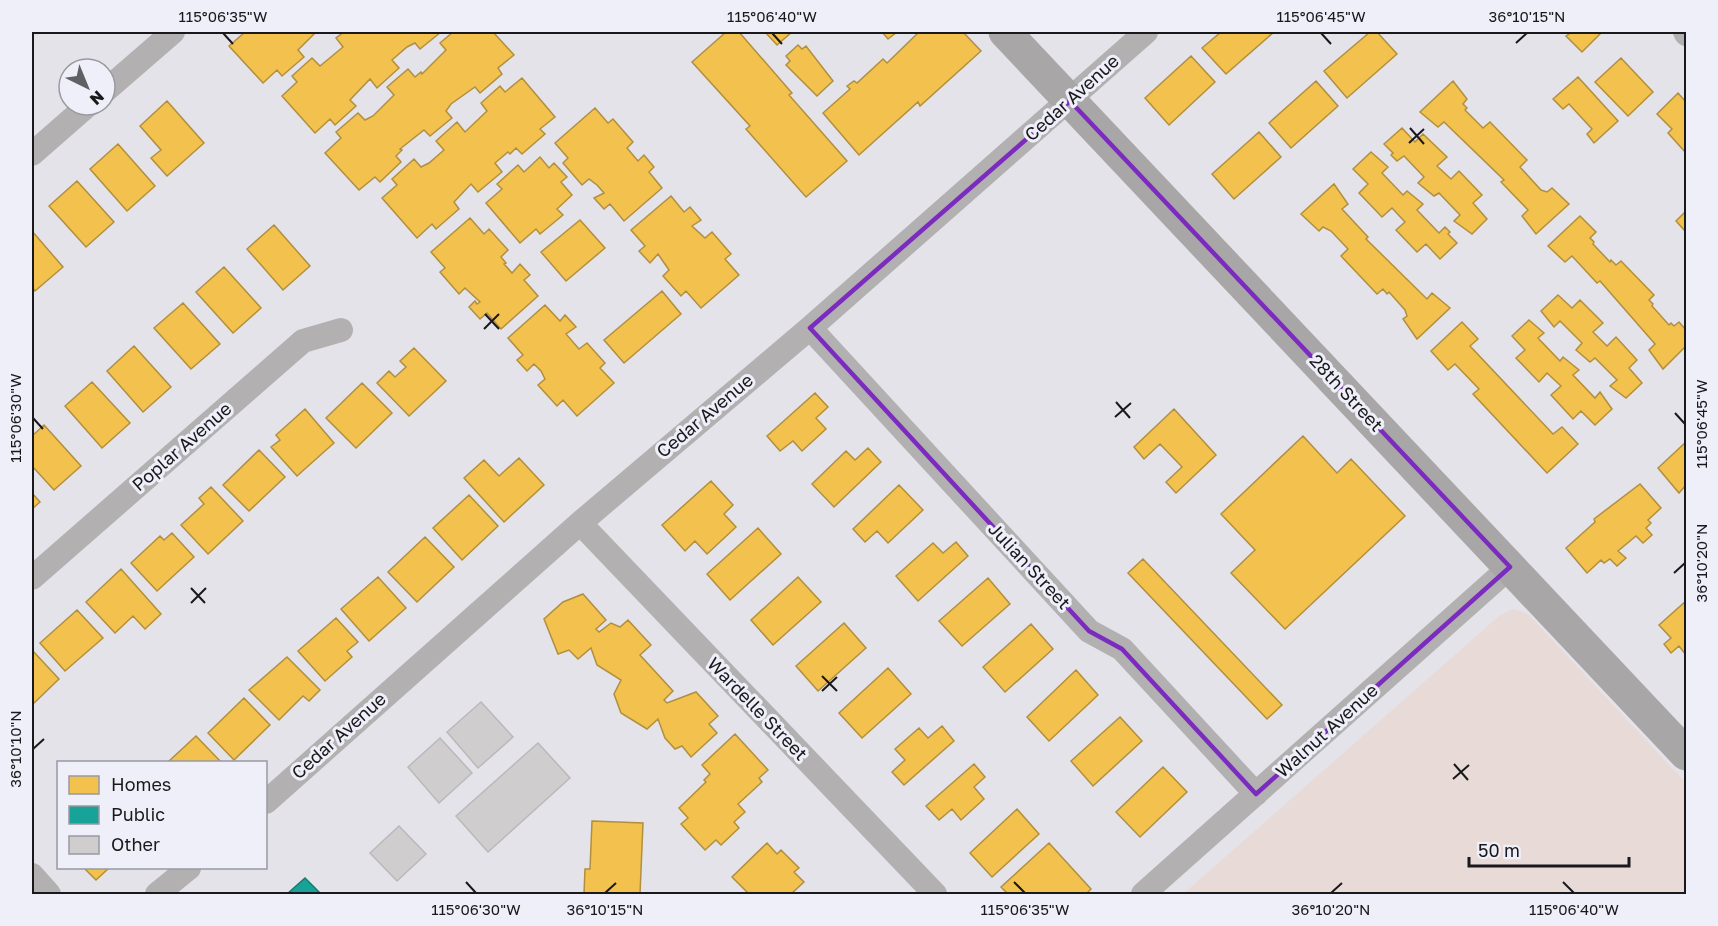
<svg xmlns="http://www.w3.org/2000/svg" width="1718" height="926" viewBox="0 0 1718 926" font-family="'Golos Text',sans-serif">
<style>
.commercial{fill:#e8dad7}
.homes{fill:#f2c14e;stroke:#b18f3f;stroke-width:1.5}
.public{fill:#17a398;stroke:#187a73;stroke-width:1.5}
.building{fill:#d0cdce;stroke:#bab8ba;stroke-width:1.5}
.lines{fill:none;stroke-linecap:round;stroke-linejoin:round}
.street{stroke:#b2b0b0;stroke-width:24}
.secondary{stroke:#a8a6a7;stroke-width:33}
.marked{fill:none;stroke:#7b2cbf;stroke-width:4.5;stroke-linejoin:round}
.ticks{fill:none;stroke:#19191c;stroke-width:2}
.labels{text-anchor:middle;stroke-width:6;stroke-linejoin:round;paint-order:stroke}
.street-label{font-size:18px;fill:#19191c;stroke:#efeff9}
.neatline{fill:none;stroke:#19191c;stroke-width:2}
.ticks-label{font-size:15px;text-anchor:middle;fill:#19191c}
</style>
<rect width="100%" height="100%" fill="#e4e3e9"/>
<path class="commercial" d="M1513,609L1528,614L1686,783V894H1183L1499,616Z"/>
<path class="homes" d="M245,32H244H316L298,50L304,57L282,76L277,70L263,83L229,46Z
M344,32H441L420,49L415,43L407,47L392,60L399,68L377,88L370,79L350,100L356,106L335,125L330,119L315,133L282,96L297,82L292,76L312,58L320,66L343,47L336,38Z
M453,32H493L514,55L498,68L502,74L480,93L475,87L451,104L446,111L452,118L430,136L424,130L400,149L402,150L396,156L401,162L380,182L375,177L359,190L325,153L341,138L336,132L358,113L365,120L373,116L394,95L387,87L408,69L415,77L421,72L422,74L446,50L440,43Z
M726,32H739L792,93L789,95L847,161L806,197L746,129L750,126L692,62Z
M765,32H792L777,45Z
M882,32H897L888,39Z
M919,32H963L981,51L920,106L918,102L859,155L823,113L850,89L847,86L854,81L857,83L883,59L887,63Z
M1221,32H1274L1226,74L1202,48Z
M1370,32H1377L1397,54L1347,98L1324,71Z
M1572,32H1602L1582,52L1566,36Z
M798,45L802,49L806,46L833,81L817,96L786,65L790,61L786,56Z
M1191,56L1215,82L1169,125L1145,98Z
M1621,58L1653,92L1628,116L1595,82Z
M1578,77L1618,121L1594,143L1587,134L1592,129L1569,104L1563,109L1553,99Z
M522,78L555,117L540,129L545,134L522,154L516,148L510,154L508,152L495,163L502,172L478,192L471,184L454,202L459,209L436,229L432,224L417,238L382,198L397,185L392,179L414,159L421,167L429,163L444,150L436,141L457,122L465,132L487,111L481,103L500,86L505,92Z
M1316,81L1338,106L1291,148L1269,123Z
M1453,81L1467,99L1463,104L1467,108L1465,110L1483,128L1490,122L1527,160L1520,167L1541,190L1547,192L1552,188L1569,204L1536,234L1522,216L1528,210L1501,182L1504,180L1444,122L1438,127L1420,112Z
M1678,93L1686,102V153L1668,133L1672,129L1657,114Z
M167,101L204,143L167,176L151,158L161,150L140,126Z
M595,108L608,123L613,119L633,142L627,148L638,161L644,155L654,167L649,172L662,188L624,221L610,204L604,209L594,198L604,193L597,185L589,179L582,185L563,163L568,158L555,143Z
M1402,128L1415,142L1423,134L1447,157L1437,166L1451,179L1459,171L1482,195L1473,203L1487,219L1472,234L1454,221L1460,215L1439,193L1434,196L1418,183L1424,177L1404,156L1397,161L1391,155L1393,153L1384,144Z
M1259,132L1281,157L1234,199L1212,174Z
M118,144L155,186L127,211L90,169Z
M1371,152L1388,167L1382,173L1403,195L1407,191L1423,204L1417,210L1439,233L1445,227L1450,232L1448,234L1457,243L1440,259L1426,244L1417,252L1396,230L1405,222L1392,208L1382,217L1359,193L1368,184L1353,169Z
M540,157L549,168L554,163L567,177L561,182L572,195L557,209L563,215L540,234L536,229L520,243L486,203L502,189L497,184L518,165L524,172Z
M77,181L114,222L86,247L49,206Z
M1334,184L1348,204L1342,209L1368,237L1366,239L1427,299L1432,293L1450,308L1417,339L1403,319L1407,316L1405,310L1389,292L1387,294L1383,289L1377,294L1341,256L1348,249L1331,231L1323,227L1319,231L1301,214Z
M671,196L684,212L690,207L701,220L692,226L705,238L712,232L731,254L725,259L739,275L701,308L686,291L681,296L663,276L669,270L658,254L650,263L639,251L645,246L631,230Z
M1686,211V232L1676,221Z
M1580,216L1596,232L1590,238L1594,242L1593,244L1610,262L1611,260L1616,265L1621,261L1654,295L1649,300L1653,304L1652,306L1669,325L1671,323L1674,326L1679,322L1686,330V346L1663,369L1649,350L1655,344L1600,281L1597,283L1572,256L1565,262L1548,246Z
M470,218L484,234L489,229L508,250L501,257L506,263L504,264L512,273L520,264L530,275L524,280L538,296L501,329L487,313L480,319L469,307L475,301L477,304L480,302L465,288L459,294L440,272L445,268L431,252Z
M580,220L605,248L566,281L541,252Z
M274,225L310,266L283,290L247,249Z
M32,231L63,267L35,291L32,287Z
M224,267L261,308L233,333L196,292Z
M662,291L681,314L624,363L604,340Z
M1558,295L1572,308L1580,300L1603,323L1593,332L1607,346L1616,337L1637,360L1629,368L1642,383L1626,398L1610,386L1617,380L1595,358L1590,362L1576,350L1582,343L1560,321L1554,327L1541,311Z
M183,303L220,344L191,369L154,328Z
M545,305L560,321L565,315L576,327L566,334L579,349L587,343L605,363L600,368L614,383L577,416L563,400L557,406L538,385L545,379L541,371L534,364L527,371L517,360L523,355L508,338Z
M1529,320L1544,333L1538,338L1560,361L1563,357L1579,370L1573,375L1595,398L1600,392L1612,409L1595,425L1581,411L1573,419L1551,395L1561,386L1547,373L1539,382L1516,358L1525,350L1512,336Z
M1462,322L1478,339L1470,346L1553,434L1562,427L1578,444L1547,473L1473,394L1479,389L1455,364L1448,370L1431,351Z
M134,346L171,387L143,412L107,371Z
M414,348L446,381L409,416L377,383L389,371L395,377L406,367L400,361Z
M92,382L130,423L102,448L65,406Z
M362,383L392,413L356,448L326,418Z
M815,393L828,407L816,418L826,429L802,451L793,441L780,451L767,436Z
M305,409L334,443L297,476L271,447L280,440L276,435Z
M1174,409L1216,455L1176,493L1166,482L1182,467L1160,444L1144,459L1134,447Z
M44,425L81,466L54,490L32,466V436Z
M1303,436L1337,473L1351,459L1405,516L1285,629L1231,573L1255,550L1221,514Z
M1686,442V485L1679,493L1658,468Z
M868,448L881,462L834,507L812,484L846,451L855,460Z
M259,450L285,477L249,511L223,485Z
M519,458L544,485L504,522L464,478L484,460L499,476Z
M711,481L733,505L724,514L736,527L707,554L695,541L685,551L662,525Z
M1640,484L1661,508L1648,520L1651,523L1646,528L1652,535L1643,543L1636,536L1618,551L1626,558L1617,566L1610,559L1604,563L1601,560L1587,573L1566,548L1595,522L1594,519Z
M899,485L923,510L888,543L877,531L865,542L853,529Z
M211,487L243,521L208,554L181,525L204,504L199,498Z
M32,493L40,502L32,509Z
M469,495L498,526L462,560L433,528Z
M758,528L781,554L730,600L707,574Z
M172,533L194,557L157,591L131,563L160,536L164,540Z
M425,537L454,567L417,602L388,572Z
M956,542L968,556L918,601L896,576L933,543L943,553Z
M1143,559L1282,705L1267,719L1128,573Z
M121,569L161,614L145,629L133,616L115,633L86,602Z
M378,577L406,608L369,641L341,609Z
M798,577L821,602L773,645L751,620Z
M988,578L1010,604L962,646L939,621Z
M583,594L606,620L596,629L599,632L611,623L620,627L628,620L651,645L640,655L673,691L664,700L667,703L696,692L718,716L709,724L717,733L691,757L682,746L675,749L665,738L658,719L647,729L621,713L614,694L621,680L597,665L591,648L578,659L569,650L558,654L544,619L563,602Z
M1686,601V655L1679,646L1671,653L1664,644L1671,638L1659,625Z
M77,610L103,638L65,671L40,643Z
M336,618L358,642L347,651L352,657L325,681L298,651Z
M844,623L866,648L818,691L796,666Z
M1031,624L1053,649L1005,692L983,667Z
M32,650L59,679L32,705Z
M287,657L320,690L309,701L303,696L279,720L249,690Z
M888,668L911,694L862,738L839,713Z
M1076,670L1098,695L1049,741L1027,717Z
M244,698L270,725L234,760L208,733Z
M1120,717L1142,741L1093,786L1071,761Z
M942,726L954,741L904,785L892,772L905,760L895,749L919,728L928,738Z
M735,734L768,770L759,778L762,782L738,804L745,812L734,822L739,828L721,845L716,840L705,850L681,824L688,818L679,808L706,782L704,780L710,774L702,765Z
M196,736L221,762H168Z
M974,764L985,777L974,787L984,799L961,820L952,809L939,820L926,806Z
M1163,767L1187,792L1140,837L1116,812Z
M1017,809L1039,834L992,877L970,853Z
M592,821L643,823L640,894H584L585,869H590Z
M767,843L777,854L781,850L799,868L794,872L804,882L791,894H749L732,877Z
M1049,843L1091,889L1086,894H1008L1001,887Z
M84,868H109L96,880Z"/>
<path class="public" d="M305,878L321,894H287Z"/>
<path class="building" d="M481,702L513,737L478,768L447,732Z
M440,738L472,773L439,803L408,767Z
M538,743L570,778L488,852L456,816Z
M399,826L426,854L397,881L370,853Z"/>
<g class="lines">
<path class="street" d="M1685,32L1686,34
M105,91L173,32
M32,154L88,105
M810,328L1089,631L1122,649L1256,794
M580,523L935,894
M32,578L303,341L341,330
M266,802L580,523L810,328L1146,32
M32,875L49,894
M157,894L189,868
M1143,894L1510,567"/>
<path class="secondary" d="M1005,32L1686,754"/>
</g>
<path class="marked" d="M1070,101L1510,567L1256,794L1122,649L1089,631L810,328Z"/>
<path class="ticks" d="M223,33L233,44M772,33L782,44M1321,33L1331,44M1516,43L1527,33M1410,128L1424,144M1409,143L1424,129M485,314L499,329M484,329L499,314M1116,402L1130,418M1675,413L1685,424M1115,417L1131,403M33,418L43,429M1674,573L1685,563M191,588L205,603M191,603L206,588M822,676L837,691M822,691L837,677M33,749L44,739M1454,764L1468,780M1453,779L1469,765M466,882L476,893M1014,882L1025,893M1563,882L1574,893M605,893L616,883M1331,893L1342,883"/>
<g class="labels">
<g class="street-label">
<text transform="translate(1072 98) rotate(-42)" y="6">Cedar Avenue</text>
<text transform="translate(1346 393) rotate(47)" y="6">28th Street</text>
<text transform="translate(705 416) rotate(-40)" y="6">Cedar Avenue</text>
<text transform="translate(182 447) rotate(-41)" y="6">Poplar Avenue</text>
<text transform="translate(1029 566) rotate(47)" y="6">Julian Street</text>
<text transform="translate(757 709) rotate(46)" y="6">Wardelle Street</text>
<text transform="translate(1327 731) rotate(-42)" y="6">Walnut Avenue</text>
<text transform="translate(339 736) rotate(-42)" y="6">Cedar Avenue</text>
</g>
</g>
<rect width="1718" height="926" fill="none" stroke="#efeff9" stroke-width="66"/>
<rect x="57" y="761" width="210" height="108" fill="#efeff9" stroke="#9999a1" stroke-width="1.5"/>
<rect x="69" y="776" width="30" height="18" fill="#f2c14e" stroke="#9999a1" stroke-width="1.5"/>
<text x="111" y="791" font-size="18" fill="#19191c">Homes</text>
<rect x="69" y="806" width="30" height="18" fill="#17a398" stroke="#9999a1" stroke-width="1.5"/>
<text x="111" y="821" font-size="18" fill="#19191c">Public</text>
<rect x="69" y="836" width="30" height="18" fill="#d0cdce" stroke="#9999a1" stroke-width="1.5"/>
<text x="111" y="851" font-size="18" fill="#19191c">Other</text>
<g transform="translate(87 87) rotate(137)"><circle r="28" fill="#efeff9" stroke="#9999a1" stroke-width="1.5"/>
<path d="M0-4.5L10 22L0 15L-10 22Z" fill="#606064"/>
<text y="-9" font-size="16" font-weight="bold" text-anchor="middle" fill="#19191c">N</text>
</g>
<path d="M1469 857v9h160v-9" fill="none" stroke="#19191c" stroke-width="3"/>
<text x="1478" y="857" font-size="18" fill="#19191c" stroke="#efeff9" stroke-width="4.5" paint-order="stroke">50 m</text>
<rect x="33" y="33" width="1652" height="860" class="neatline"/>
<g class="ticks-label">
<text x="223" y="22">115°06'35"W</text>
<text x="772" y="22">115°06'40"W</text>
<text x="1321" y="22">115°06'45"W</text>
<text x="1527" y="22">36°10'15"N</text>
<text transform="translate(16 418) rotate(-90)" y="5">115°06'30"W</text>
<text transform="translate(1702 424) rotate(-90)" y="5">115°06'45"W</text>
<text transform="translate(1702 563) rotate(-90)" y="5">36°10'20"N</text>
<text transform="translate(16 749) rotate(-90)" y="5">36°10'10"N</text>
<text x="476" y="915">115°06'30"W</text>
<text x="605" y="915">36°10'15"N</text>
<text x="1025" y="915">115°06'35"W</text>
<text x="1331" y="915">36°10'20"N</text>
<text x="1574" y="915">115°06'40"W</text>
</g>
</svg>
